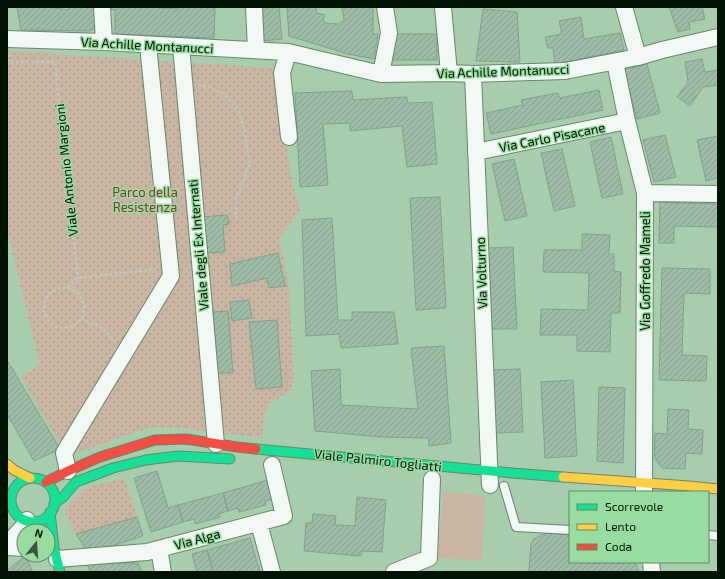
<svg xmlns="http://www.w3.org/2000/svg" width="725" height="579" viewBox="0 0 725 579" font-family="'Exo 2',sans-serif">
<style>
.green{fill:#c9b5a2}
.park{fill:url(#park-dots)}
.building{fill:url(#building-hatch);stroke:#7ea38e}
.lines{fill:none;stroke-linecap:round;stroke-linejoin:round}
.lane-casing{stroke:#68866d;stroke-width:10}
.street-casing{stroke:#68866d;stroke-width:18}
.fast-casing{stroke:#68866d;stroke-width:11}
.slow-casing{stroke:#68866d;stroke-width:11}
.jam-casing{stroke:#68866d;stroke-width:11}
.path{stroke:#bdc8bf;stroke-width:2.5;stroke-dasharray:3 2;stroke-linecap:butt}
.lane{stroke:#f2f8f3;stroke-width:8}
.street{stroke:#f2f8f3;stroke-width:16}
.fast{stroke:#16e098;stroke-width:9}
.slow{stroke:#ffcf43;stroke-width:9}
.jam{stroke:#f24e42;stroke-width:9}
.labels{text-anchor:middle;stroke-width:3;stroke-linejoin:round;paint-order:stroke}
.street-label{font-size:13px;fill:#001201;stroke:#99dca1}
.park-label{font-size:13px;fill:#87362f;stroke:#99dca1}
</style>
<defs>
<pattern id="park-dots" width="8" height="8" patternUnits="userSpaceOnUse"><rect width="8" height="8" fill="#c9b5a2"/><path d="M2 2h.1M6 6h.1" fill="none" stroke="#ab9b8a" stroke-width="1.8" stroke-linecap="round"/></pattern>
<pattern id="building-hatch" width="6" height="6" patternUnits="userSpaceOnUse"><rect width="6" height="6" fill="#9ebca8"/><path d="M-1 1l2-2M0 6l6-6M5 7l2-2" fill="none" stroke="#86a18f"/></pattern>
</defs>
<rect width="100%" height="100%" fill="#a8cdad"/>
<path class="green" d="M443,491L485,496L482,561L438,558Z"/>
<path class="park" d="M7,51L272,68L293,186L301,210L279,238L289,288L294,379L291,390L272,402L266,409L263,422L262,438L173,427H155L145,429L72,454L61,445L21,377L40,365L7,229Z
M124,478L137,517L76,534L64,509L85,488Z"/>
<path class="building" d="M17,7H47L69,10V7H94L97,28L89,31L21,30Z
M108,7H145L179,9V7H215L214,38L115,34V10L108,9Z
M260,7H279L282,39L263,41Z
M287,7H316L317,13L325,15L323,19L325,23L338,24L344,20L342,7H373V34H378L374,59L348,54L289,36Z
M669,7H702L705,19L689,22L690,29L678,32Z
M483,9L517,12L520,62L476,61Z
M581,17L584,39L620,33L624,50L555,64L553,48H548L545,37L562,34L559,21Z
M393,34H437V60H393Z
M702,59L705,72L718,70V85L703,87L690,106L677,97L688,82L685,62Z
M647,64L660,113L637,119L624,70Z
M599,90L603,110L491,134L486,113L523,105L521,100L558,93L560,98Z
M352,91L353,100L407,97L408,103L432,102L437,164L407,167L402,126L350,131V123L323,124L328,185L300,187L295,93Z
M665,135L676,177L654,182L643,140Z
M718,136V178L706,181L697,140Z
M611,137L623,194L602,198L590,142Z
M562,149L575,206L554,211L541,153Z
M514,159L527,216L505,221L492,164Z
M440,197L446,308L416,310L410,198Z
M660,202L718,204V227L674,226V243H659Z
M227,215L229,224L223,225L225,252L204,253L201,217Z
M332,218L338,320H352V312H394L398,344L341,348L339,334L306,336L302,220Z
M582,234L610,235L609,254H614V271L621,272L620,313H611L610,352L577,351V335H540L541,309L588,310L589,273L543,272L544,250H582Z
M513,247L517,329H492L487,248Z
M278,253L285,286L269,288L267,278L232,286L230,264Z
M662,268L710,269V294L684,293L682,355L707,356L706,381L659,380Z
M249,300L252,318L232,321L230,302Z
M228,311L233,373H217L213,312Z
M277,320L282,387L256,389L249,322Z
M444,346L451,443L429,446L428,438L381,437L315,431L311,371L340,369L341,405L418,409L411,348Z
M7,360L60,449L34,461L7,414Z
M520,369L523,432L495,433L493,370Z
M573,380L577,456L545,458L541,382Z
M599,387L625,388L623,463L597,461Z
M668,409L689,410L688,429L703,430L702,454L686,453L685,469L662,468L654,457L655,433L667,434Z
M157,471L168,508L178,505L183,522L151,532L134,478Z
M268,480L274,499L265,501L266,505L239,512L238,508L228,511L223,493Z
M223,493L228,511L218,514L220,517L195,524L194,519L183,522L178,505Z
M357,497L386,500L382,552L362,551L361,556L304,551L306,523H312L313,514L336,516L335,525L355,526Z
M137,517L143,536L102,549L85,548L76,534Z
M550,533L570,535V562H635L639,572H529L531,544L534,539L544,534Z
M250,538L260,572H213L207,550Z
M207,550L213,572H197L192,554Z
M25,556L33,572H7V570Z
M86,563H138L142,572H91Z"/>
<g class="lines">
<defs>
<path id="lane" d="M504,486L516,527L570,530
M708,535L718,536"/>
<path id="street" d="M102,7L104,42
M254,7L256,50
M443,7L449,73
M624,7L638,57
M7,39L104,42L288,52L381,74L449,73L473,74L565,71L638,57L662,50L718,37
M181,46L216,444
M288,52L282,73L289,137
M615,62L627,121L645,193L644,492
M381,74L389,33L385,7
M473,74L490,485
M476,152L627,121
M645,193L718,194
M68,471L64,453L171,276L148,45
M259,523L272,572
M7,544L23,527L27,520
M7,547L24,548
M159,549L163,572
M57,559L147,552L284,516L272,465
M651,562L652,572
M394,572L429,558L432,479"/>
<path id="fast" d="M256,449L512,473L563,477
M11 500a22 22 0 1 1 44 0a22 22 0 1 1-44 0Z
M54,504L63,497L76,482L113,468L146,460L178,456L230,459
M50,512L54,548L60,572"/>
<path id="slow" d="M7,464L14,470L30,478
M563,477L689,486L718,489"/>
<path id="jam" d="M46,482L68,471L100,457L155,440L186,439L237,447L256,449"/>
</defs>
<use href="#lane" class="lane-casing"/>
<use href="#street" class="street-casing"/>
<use href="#fast" class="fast-casing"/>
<use href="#slow" class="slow-casing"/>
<use href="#jam" class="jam-casing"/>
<path class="path" d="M9,54V62H55L78,278
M198,85L206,86L224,94L237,108L243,124L250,164L236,199V219
M68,287L78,278L155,269
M44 308a20 20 0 1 1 40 0a20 20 0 1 1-40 0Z
M81,319L103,328L115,341"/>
<use href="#lane" class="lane"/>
<use href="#street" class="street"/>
<use href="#fast" class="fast"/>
<use href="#slow" class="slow"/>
<use href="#jam" class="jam"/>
</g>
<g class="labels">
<g class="street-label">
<text transform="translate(147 45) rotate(3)" y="5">Via Achille Montanucci</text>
<text transform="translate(503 71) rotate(-2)" y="5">Via Achille Montanucci</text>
<text transform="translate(552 137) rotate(-11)" y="5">Via Carlo Pisacane</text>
<text transform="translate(66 170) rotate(-96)" y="5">Viale Antonio Margioni</text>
<text transform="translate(198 245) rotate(-95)" y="5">Viale degli Ex Internati</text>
<text transform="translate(645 271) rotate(-90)" y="5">Via Goffredo Mameli</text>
<text transform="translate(481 273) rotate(-92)" y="5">Via Volturno</text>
<text transform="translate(378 460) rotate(6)" y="5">Viale Palmiro Togliatti</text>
<text transform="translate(197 539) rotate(-15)" y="5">Via Alga</text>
</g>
<g class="park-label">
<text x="145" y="197">Parco della<tspan x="145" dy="15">Resistenza</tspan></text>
</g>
</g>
<rect width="725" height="579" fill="none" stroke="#001201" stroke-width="16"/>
<rect x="569" y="491" width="140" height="72" fill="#99dca1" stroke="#5c8b61"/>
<rect x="577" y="504" width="20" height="6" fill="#16e098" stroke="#5c8b61"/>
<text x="605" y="511" font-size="12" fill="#001201">Scorrevole</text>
<rect x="577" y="524" width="20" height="6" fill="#ffcf43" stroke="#5c8b61"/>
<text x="605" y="531" font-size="12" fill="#001201">Lento</text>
<rect x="577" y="544" width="20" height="6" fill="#f24e42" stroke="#5c8b61"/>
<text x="605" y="551" font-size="12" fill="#001201">Coda</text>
<g transform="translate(36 543) rotate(17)"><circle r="19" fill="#99dca1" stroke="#5c8b61"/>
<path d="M0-3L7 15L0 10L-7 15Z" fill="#3b533d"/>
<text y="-6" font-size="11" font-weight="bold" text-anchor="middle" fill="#001201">N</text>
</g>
</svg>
